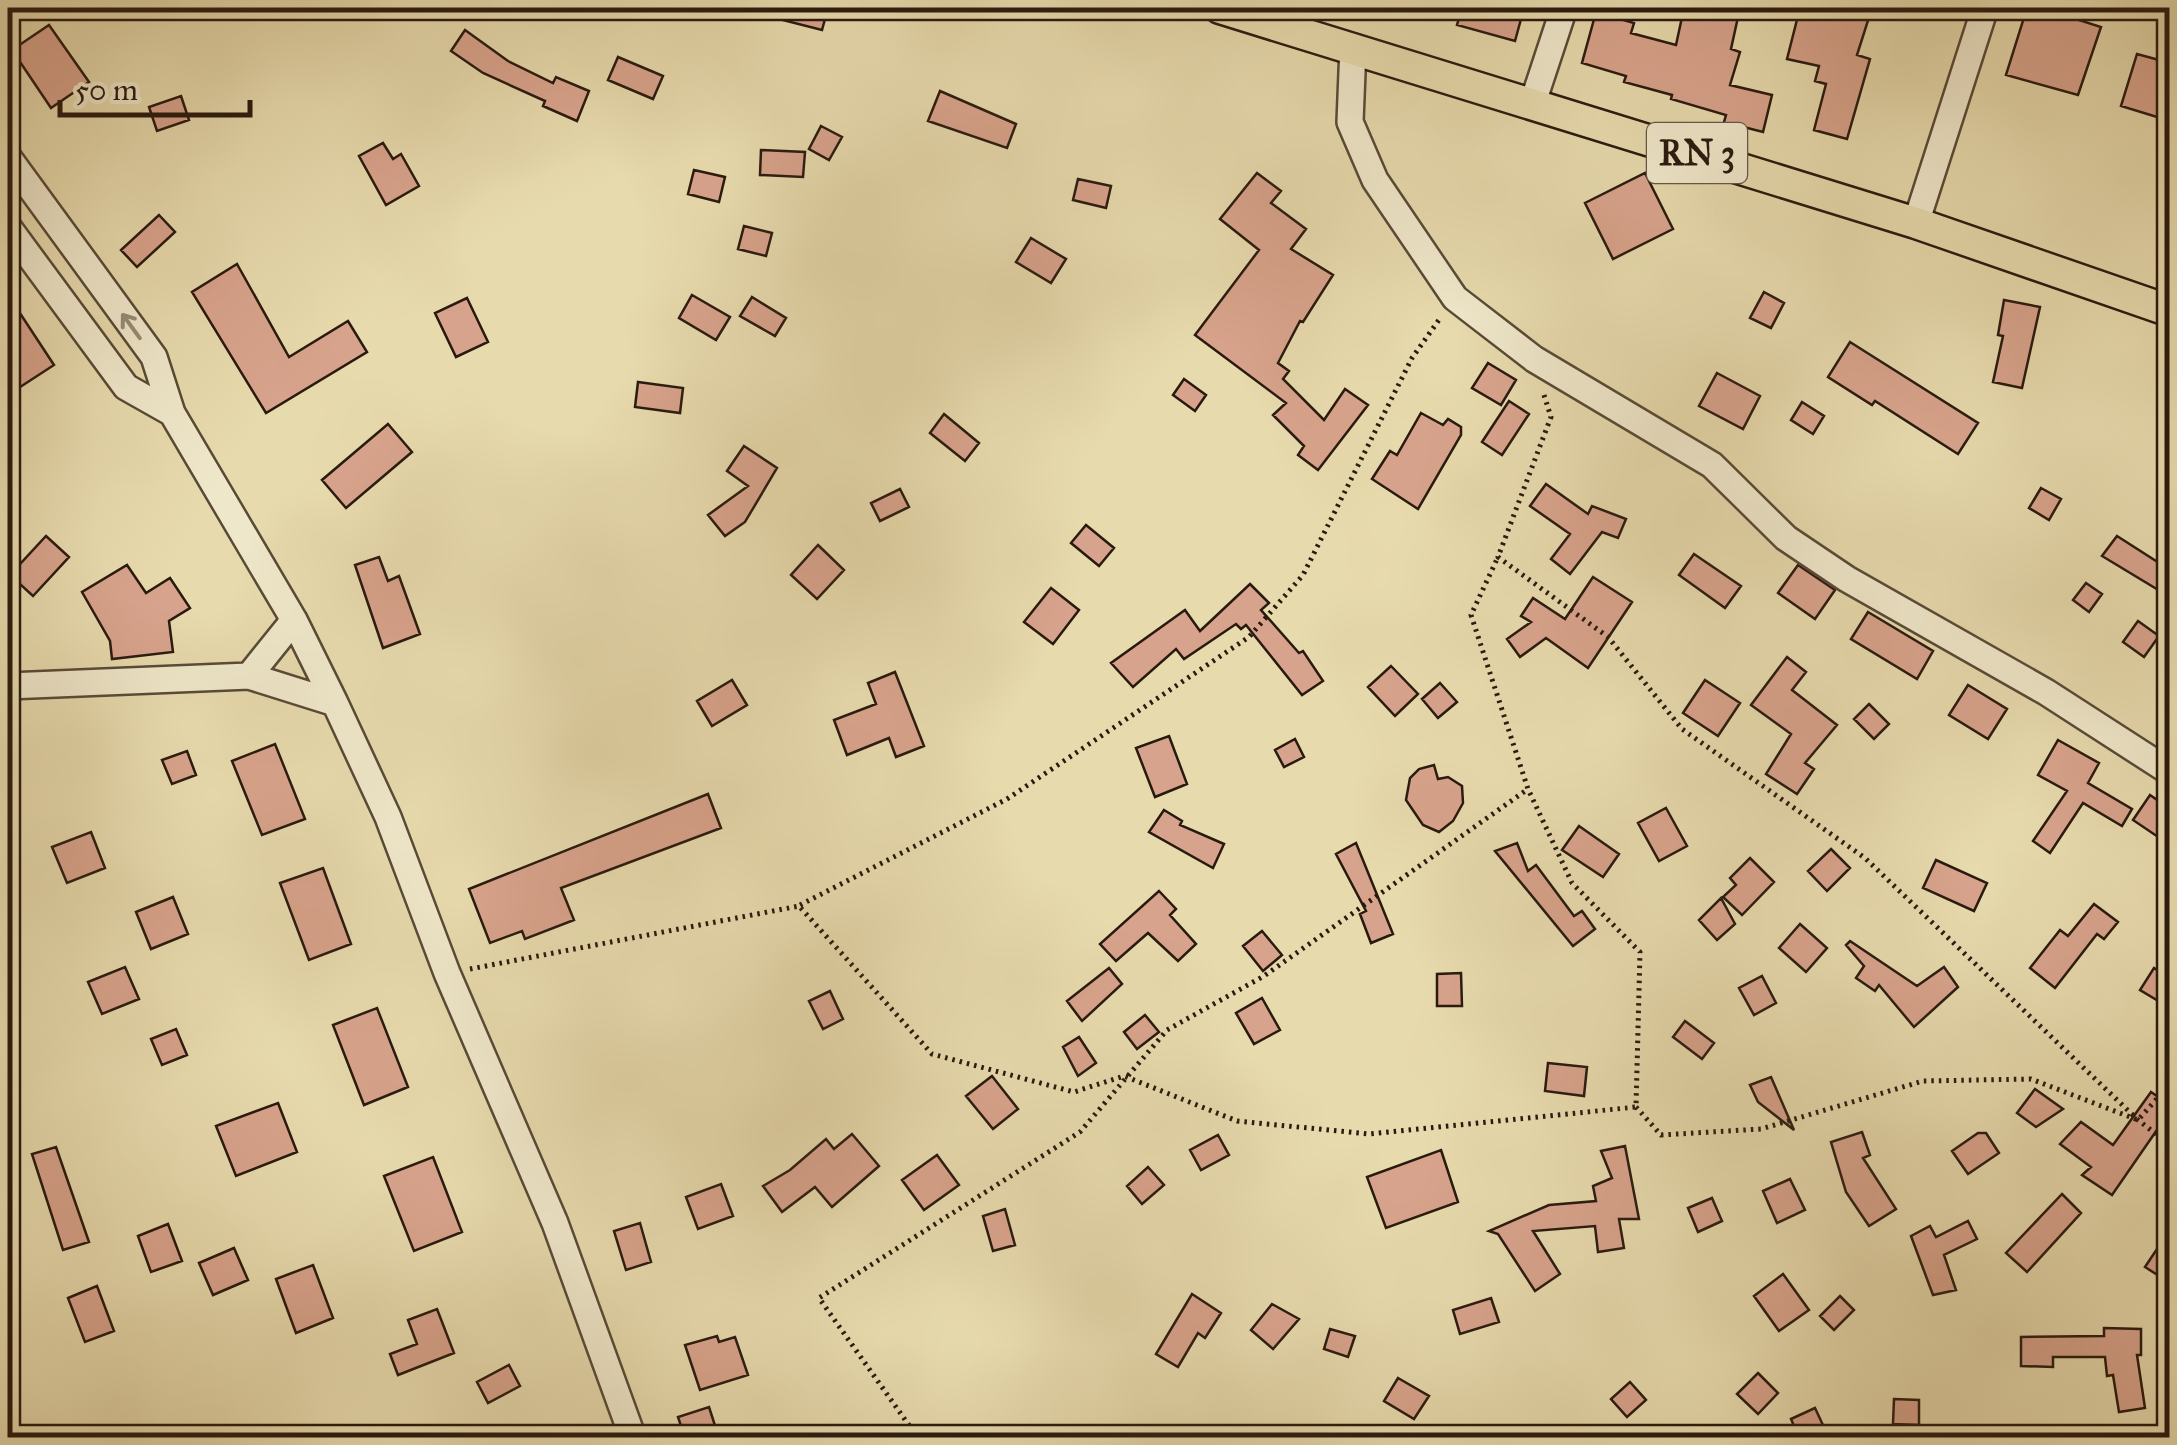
<svg xmlns="http://www.w3.org/2000/svg" width="2177" height="1445" viewBox="0 0 2177 1445" font-family="'IM FELL Great Primer',serif">
<style>
.building{fill:#d8a38c;stroke:#291a0f;stroke-width:2.5}
.lines{fill:none;stroke-linecap:round;stroke-linejoin:round}
.minor-casing{stroke:#584a36;stroke-width:30}
.major-casing{stroke:#291a0f;stroke-width:35}
.path{stroke:#291a0f;stroke-width:5;stroke-dasharray:2.5 5;stroke-linecap:butt}
.minor{stroke:#efe7ca;stroke-width:25}
.major{stroke:#e7daad;stroke-width:30}
.oneway{stroke:#968b76}
.labels{text-anchor:middle;stroke-width:10;stroke-linejoin:round;paint-order:stroke}
.shield{fill:#efe7ca;stroke:#645847;stroke-width:2.5}
.shield-label{font-size:35px;font-weight:bold;fill:#291a0f}
</style>
<rect width="100%" height="100%" fill="#e7daad"/>
<filter id="stains"><feTurbulence type="fractalNoise" baseFrequency=".002" numOctaves="4"/><feColorMatrix values="0 0 0 0 .2 0 0 0 0 .09 0 0 0 0 .02 0 0 0 .5 -.17"/></filter>
<radialGradient id="worn" r=".72"><stop offset=".6" stop-color="#630" stop-opacity="0"/><stop offset="1" stop-color="#630" stop-opacity=".3"/></radialGradient>
<path class="building" d="M764,8H828L822,30L763,15Z
M1462,8H1524L1515,41L1457,25Z
M1684,8H1740L1731,49L1740,52L1730,85L1772,95L1763,132L1724,122L1726,115L1671,99L1672,95L1624,82L1626,76L1582,63L1596,12L1634,23L1631,33L1676,45Z
M1800,8H1872L1857,55L1870,59L1847,139L1814,130L1826,84L1815,81L1819,66L1787,59Z
M2027,8H2059L2057,13L2101,27L2078,95L2006,75Z
M49,25L89,82L51,108L12,50Z
M465,30L508,61L553,83L556,77L589,91L577,121L543,106L545,101L483,73L451,51Z
M2137,54L2170,63V121L2121,106Z
M618,57L663,76L653,99L608,80Z
M940,91L1016,124L1007,148L928,121Z
M181,96L189,120L157,131L149,107Z
M821,126L842,137L829,160L809,149Z
M383,143L393,159L401,154L419,186L386,205L359,156Z
M761,150L805,152L803,177L760,175Z
M694,170L725,177L719,202L688,194Z
M1257,173L1281,191L1271,203L1306,229L1291,249L1333,275L1303,322L1300,321L1278,363L1289,371L1283,379L1324,420L1345,389L1368,405L1318,470L1298,455L1304,446L1273,415L1286,403L1195,335L1259,250L1220,219Z
M1645,173L1673,229L1613,259L1585,203Z
M1078,179L1111,186L1106,208L1073,200Z
M159,215L175,232L137,267L121,250Z
M744,226L772,233L766,256L738,249Z
M1031,238L1066,259L1051,283L1016,262Z
M237,264L289,357L348,321L367,352L266,413L192,292Z
M1764,292L1784,303L1771,328L1750,318Z
M8,295L54,365L17,389L8,375Z
M692,295L730,317L716,340L679,318Z
M752,297L786,318L775,336L740,316Z
M467,298L488,342L456,357L435,313Z
M2004,300L2040,307L2022,388L1993,382L2003,336L1998,335Z
M1850,342L1978,423L1958,454L1875,401L1872,405L1828,377Z
M1488,363L1516,380L1501,405L1472,388Z
M1717,373L1760,396L1743,429L1699,406Z
M1184,379L1206,395L1195,411L1173,395Z
M638,382L683,388L680,413L635,407Z
M1509,401L1529,414L1502,455L1482,442Z
M1802,402L1824,416L1813,434L1791,420Z
M1421,413L1443,425L1448,419L1461,427V435L1418,509L1372,479L1390,451L1397,455Z
M944,414L979,443L965,461L930,433Z
M388,424L412,452L346,508L322,480Z
M744,446L777,468L745,522L725,536L708,515L748,486L727,471Z
M1546,484L1588,514L1592,506L1626,519L1618,538L1602,532L1570,574L1551,559L1570,534L1530,506Z
M2041,488L2061,499L2049,520L2029,508Z
M900,489L909,507L880,521L871,503Z
M1086,525L1114,548L1099,566L1071,543Z
M46,536L69,557L33,596L10,575Z
M2117,536L2170,570V597L2102,556Z
M818,545L844,570L817,599L791,575Z
M1694,554L1741,586L1725,608L1679,575Z
M379,557L388,581L399,576L420,634L383,648L355,565Z
M127,565L146,593L170,578L190,608L169,621L173,652L112,659L110,641L82,592Z
M1798,565L1835,590L1815,619L1778,593Z
M1593,577L1632,602L1588,668L1546,638L1520,657L1507,639L1531,622L1521,616L1533,598L1565,619Z
M2086,583L2102,594L2089,612L2073,600Z
M1250,584L1269,603L1261,610L1299,653L1303,651L1323,681L1302,695L1246,625L1241,629L1236,624L1184,659L1176,649L1133,687L1111,663L1185,610L1200,631Z
M1051,588L1079,610L1053,644L1024,622Z
M1868,612L1933,651L1917,679L1851,639Z
M2138,621L2159,636L2144,657L2123,642Z
M1787,657L1806,672L1792,690L1837,725L1805,763L1814,769L1797,794L1766,774L1791,734L1751,705Z
M1391,666L1418,694L1395,716L1368,687Z
M895,672L924,746L896,757L889,738L847,755L834,720L876,704L868,683Z
M732,680L747,705L712,726L697,701Z
M1705,680L1740,703L1718,736L1683,713Z
M1440,683L1457,702L1438,718L1422,699Z
M1968,685L2007,709L1988,739L1949,715Z
M1869,704L1889,724L1874,739L1854,719Z
M1169,736L1187,784L1155,797L1136,748Z
M1295,739L1304,757L1284,767L1275,750Z
M2058,740L2099,763L2088,783L2132,809L2122,826L2083,803L2050,853L2033,841L2067,791L2038,775Z
M275,744L305,819L262,835L232,761Z
M187,751L196,775L172,784L162,760Z
M1434,765L1438,779L1448,777L1462,786L1463,803L1453,821L1439,832L1423,825L1406,800L1410,778L1419,769Z
M708,794L721,828L561,888L574,920L525,939L522,931L490,943L469,889Z
M2150,795L2170,809V845L2133,820Z
M1666,808L1687,846L1659,861L1638,823Z
M1164,810L1182,821L1180,825L1224,844L1213,868L1149,832Z
M1579,826L1619,854L1603,877L1562,850Z
M91,832L105,868L67,883L52,847Z
M1356,843L1393,934L1371,943L1360,914L1366,911L1336,854Z
M1517,843L1528,871L1536,865L1574,916L1582,911L1595,929L1573,946L1495,851Z
M1831,849L1850,868L1827,891L1808,871Z
M1750,858L1774,882L1742,915L1723,897L1736,885L1730,878Z
M1936,860L1987,883L1974,911L1923,888Z
M323,868L351,944L309,960L280,883Z
M1159,891L1176,909L1170,915L1196,944L1178,961L1148,933L1116,961L1100,944Z
M173,897L188,934L151,949L136,912Z
M1721,898L1735,924L1717,940L1699,920Z
M2094,904L2118,922L2104,939L2097,934L2055,988L2030,968L2060,930L2068,936Z
M1800,924L1827,948L1806,972L1779,948Z
M1262,931L1282,955L1263,971L1243,946Z
M1850,941L1917,986L1944,967L1958,987L1914,1027L1879,985L1875,991L1856,978L1864,966L1846,945Z
M125,967L139,999L102,1014L88,982Z
M1109,968L1122,984L1082,1021L1067,1001Z
M2154,968L2170,978L2160,1002L2140,990Z
M1461,973L1462,1006H1437V974Z
M1762,976L1776,1003L1754,1015L1739,988Z
M830,991L843,1019L823,1029L809,1001Z
M1262,998L1280,1030L1254,1044L1236,1013Z
M377,1008L408,1087L364,1105L333,1025Z
M1145,1015L1159,1032L1137,1049L1124,1032Z
M1685,1021L1714,1043L1702,1059L1673,1037Z
M176,1029L187,1055L162,1065L151,1039Z
M1079,1037L1096,1063L1078,1076L1063,1047Z
M1548,1063L1587,1067L1584,1096L1545,1091Z
M992,1076L1018,1109L993,1129L966,1096Z
M1771,1077L1794,1130L1758,1102L1750,1085Z
M2035,1089L2063,1109L2036,1127L2017,1113Z
M2151,1092L2170,1105V1111L2112,1195L2082,1175L2091,1167L2060,1144L2081,1122L2113,1145Z
M278,1103L297,1152L236,1176L216,1126Z
M1862,1132L1870,1155L1863,1158L1896,1209L1869,1226L1846,1192L1831,1142Z
M1978,1133H1986L1999,1153L1968,1174L1952,1151Z
M852,1134L879,1166L832,1207L815,1187L782,1212L763,1186L790,1170L826,1139L834,1149Z
M1218,1135L1229,1155L1201,1170L1190,1150Z
M1625,1146L1639,1219H1619L1624,1248L1598,1252L1595,1226L1533,1231L1560,1274L1535,1291L1498,1234L1489,1231L1549,1205L1596,1201L1593,1186L1612,1178L1601,1151Z
M56,1147L89,1242L63,1250L32,1154Z
M1441,1150L1458,1202L1386,1228L1367,1177Z
M937,1155L959,1185L924,1210L902,1180Z
M433,1157L462,1232L414,1251L384,1176Z
M1148,1167L1164,1185L1142,1204L1127,1186Z
M1790,1179L1805,1210L1777,1223L1763,1191Z
M721,1184L733,1216L698,1229L686,1197Z
M2062,1194L2081,1213L2027,1272L2006,1253Z
M1712,1198L1722,1221L1698,1232L1688,1208Z
M1005,1209L1015,1245L993,1251L983,1216Z
M1968,1221L1977,1239L1944,1255L1956,1290L1933,1295L1911,1236L1930,1226L1936,1237Z
M640,1223L651,1262L626,1270L614,1231Z
M168,1224L182,1261L151,1272L138,1236Z
M234,1248L248,1280L213,1295L199,1263Z
M2157,1249L2170,1258V1283L2145,1267Z
M313,1265L333,1318L296,1333L276,1279Z
M1783,1274L1809,1310L1779,1331L1754,1296Z
M97,1286L114,1331L85,1342L68,1298Z
M1192,1294L1221,1313L1205,1338L1198,1333L1178,1367L1156,1354Z
M1840,1296L1854,1310L1834,1330L1820,1316Z
M1491,1298L1499,1322L1460,1334L1453,1310Z
M1272,1304L1299,1319L1273,1349L1251,1330Z
M437,1309L454,1353L398,1375L390,1354L417,1344L408,1320Z
M2104,1328L2141,1329V1355H2137L2145,1408L2119,1412L2113,1375L2107,1376L2105,1357H2053V1367L2021,1366V1337L2104,1336Z
M1330,1329L1355,1336L1348,1357L1324,1349Z
M717,1336L719,1342L735,1337L748,1375L700,1390L685,1345Z
M509,1365L520,1386L488,1403L477,1382Z
M1758,1373L1778,1393L1758,1414L1737,1394Z
M1398,1378L1429,1396L1414,1419L1384,1401Z
M1630,1382L1646,1400L1627,1417L1611,1399Z
M1894,1399L1919,1400V1425L1893,1424Z
M709,1407L719,1438H685L678,1417Z
M1815,1408L1829,1438H1799L1791,1419Z"/>
<g class="lines">
<defs>
<path id="minor" d="M1353,47L1350,122L1375,180L1455,298L1534,359L1712,465L1786,538L1847,579L2046,692L2170,772
M1533,102L1564,8
M8,157L154,357L172,413L294,620L335,703L388,817L447,973L555,1223L633,1438
M1916,223L1985,8
M8,227L126,387L172,413
M249,676L294,620
M8,686L249,676L335,703"/>
<path id="major" d="M1220,8L1916,223L2170,311"/>
</defs>
<use href="#minor" class="minor-casing"/>
<use href="#major" class="major-casing"/>
<path class="path" d="M1544,395L1551,417L1498,557L1608,637L1682,729L1865,858L2138,1120L2170,1145
M800,905L1007,799L1249,637L1303,575L1412,358L1441,317
M470,969L799,906L932,1054L1074,1092L1124,1076L1237,1121L1369,1134L1636,1107L1640,952L1572,883L1528,789L1471,615L1498,557
M1636,1107L1661,1135L1761,1129L1923,1081L2031,1079L2138,1120L2170,1084
M918,1438L819,1298L1080,1132L1167,1030L1264,976L1528,789"/>
<use href="#minor" class="minor"/>
<use href="#major" class="major"/>
</g>
<defs><path id="oneway-shaft" d="M-6 0H5M1.5-3L5.5 0L1.5 3" fill="none" stroke-width="1.6" stroke-linecap="round" stroke-linejoin="round" transform="scale(2.5)"/></defs>
<use class="oneway" href="#oneway-shaft" transform="translate(131 326) rotate(-126)"/>
<g class="labels">
<rect class="shield" x="1647" y="123" width="100" height="60" rx="8"/>
<g class="shield-label">
<text x="1697" y="165">RN 3</text>
</g>
</g>
<rect width="2177" height="1445" fill="none" stroke="#e7daad" stroke-width="40"/>
<rect x="10" y="10" width="2157" height="1425" fill="none" stroke="#291a0f" stroke-width="5"/>
<rect x="20" y="20" width="2137" height="1405" fill="none" stroke="#291a0f" stroke-width="2.5"/>
<path d="M60 100v15h190v-15" fill="none" stroke="#291a0f" stroke-width="5"/>
<text x="75" y="100" font-size="30" fill="#291a0f" stroke="#efe7ca" stroke-width="8" paint-order="stroke">50 m</text>
<rect width="100%" height="100%" filter="url(#stains)"/>
<rect width="100%" height="100%" fill="url(#worn)"/>
</svg>
